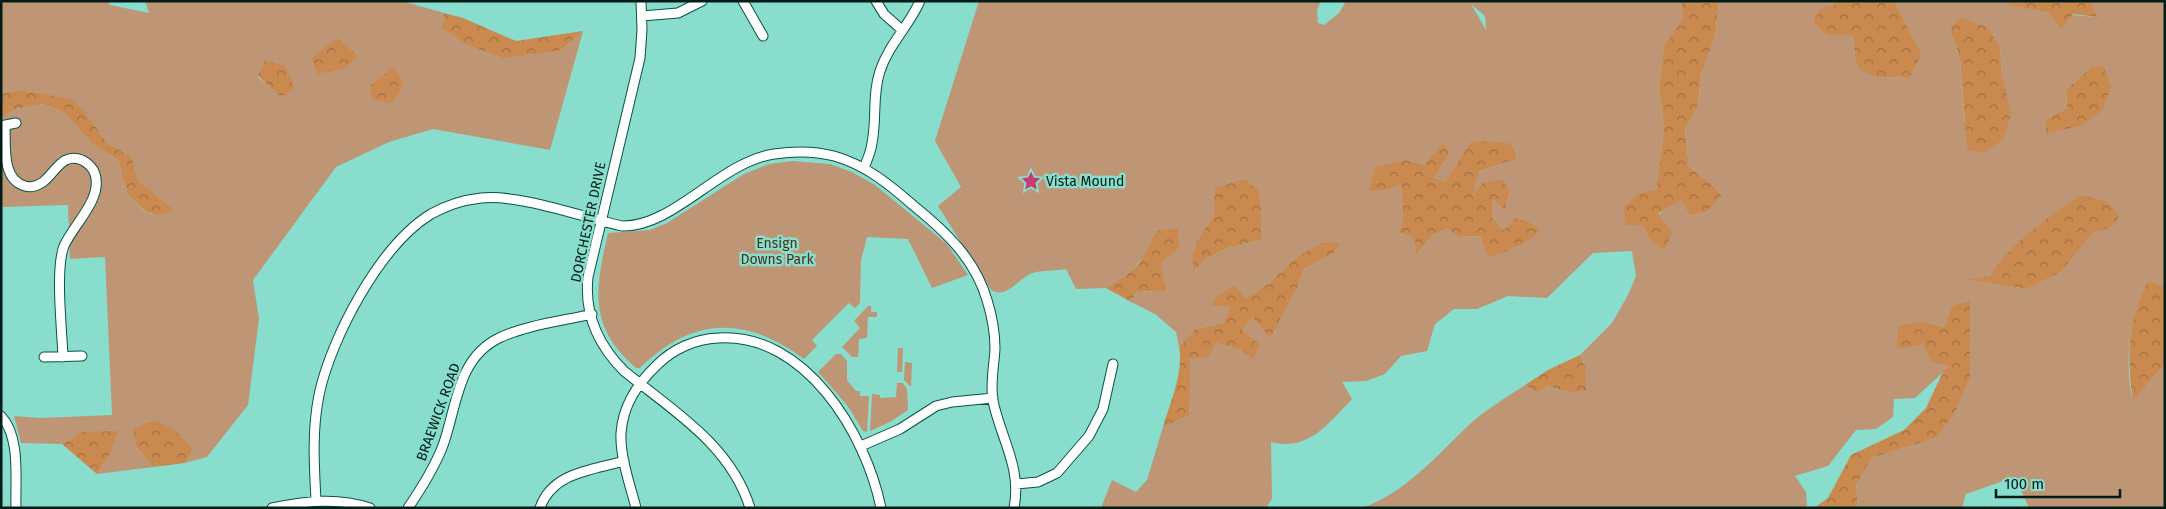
<svg xmlns="http://www.w3.org/2000/svg" width="2166" height="509" viewBox="0 0 2166 509" font-family="'Fira Sans',sans-serif">
<style>
.green{fill:#be9675;fill-rule:evenodd}
.forest{fill:url(#forest-crowns)}
.lines{fill:none;stroke-linecap:round;stroke-linejoin:round}
.minor-casing{stroke:#085248;stroke-width:11}
.minor{stroke:#fff;stroke-width:9}
.labels{text-anchor:middle;stroke-width:5;stroke-linejoin:round;paint-order:stroke}
.poi-label{font-size:14px;fill:#021c18;stroke:#89ddcd;text-anchor:start}
.street-label{font-size:14px;fill:#021c18;stroke:#89ddcd}
.park-label{font-size:14px;fill:#4b3017;stroke:#89ddcd}
</style>
<defs>
<pattern id="forest-crowns" width="20" height="18" patternUnits="userSpaceOnUse" patternTransform="scale(1.25)"><rect width="20" height="18" fill="#ca894f"/><path d="M2 6a3 3 0 1 1 6 0M12 15a3 3 0 1 1 6 0" fill="none" stroke="#a26f41"/></pattern>
</defs>
<rect width="100%" height="100%" fill="#89ddcd"/>
<path class="green" d="M1,1H108L110,5L149,13L145,1H402L444,13L443,28L561,50L583,31L550,150L433,129L389,142L336,167L253,280L259,319L248,405L207,457L185,463L193,448H137L153,467L97,474L109,456L81,432L62,444L21,443L14,416L40,418L112,415L105,257L70,259L68,205L2,207L1,118L16,109L43,104L65,113L92,144L118,160L128,195L145,212L161,216L175,210L138,180L132,157L107,143L86,113L41,93L17,90L1,94ZM264,61L295,89L281,96L258,77Z
M979,1H1321L1317,10L1318,23L1324,25L1339,13L1346,1H1681L1683,18L1664,47L1659,86L1664,129L1656,191L1639,193L1643,225L1648,237L1658,215L1681,199L1690,216L1707,212L1722,196L1713,185L1689,167L1685,130L1698,105L1701,75L1715,37L1719,1H1833L1838,5L1827,35L1853,34L1855,57L1877,77L1910,78L1922,54L1894,1H2010V5L2050,13L2096,17L2091,1H2165V287L2148,280C2131,318 2123,360 2133,401L2165,364V508H2029L2015,477L1966,494L1962,508H1858L1856,485L1872,458L1936,438L1970,376L1945,327L1924,322L1923,344L1951,365L1915,398L1894,399L1893,417L1876,429L1856,430L1828,466L1795,476L1806,492L1807,508H1362C1407,492 1437,455 1471,423C1487,409 1507,397 1525,385L1537,393L1548,386L1571,393L1585,367L1580,355L1612,323L1628,295L1636,276L1632,251L1593,253L1547,298L1508,296L1477,309H1454L1435,324L1427,351L1401,356L1385,374L1366,381L1342,382L1352,399C1329,423 1308,452 1271,442L1272,499L1266,508H1101L1112,480L1136,492L1147,480L1163,427L1189,416V358L1216,343L1242,351V330L1253,318L1270,337L1298,287L1304,269L1334,253L1297,257L1269,283L1246,298L1235,285L1211,306L1232,307L1224,323L1195,329L1179,347L1176,332L1155,314L1131,302L1137,292H1153L1160,262L1180,248L1155,231L1146,254L1129,274L1106,288L1076,289L1066,269C1055,271 1039,270 1030,274C1016,281 1007,299 991,290L938,206L961,187L935,141ZM1471,4L1485,16L1486,30ZM1950,29L2000,48L2002,74L1965,124L1960,59ZM2092,66L2083,125L2046,119L2067,108L2066,90ZM1512,144L1517,159L1479,171L1471,199L1510,192L1505,210L1492,198V217L1504,230L1531,223L1541,229L1487,257L1480,236L1458,237L1447,228L1432,236L1417,254L1415,239L1399,233L1403,218L1401,185L1387,190L1407,160L1424,165L1449,154L1434,178L1446,181ZM1214,215L1261,240L1228,248L1207,258L1193,272C1192,248 1202,233 1214,215ZM2119,217L2113,227L2093,233L2080,248L2026,289L1967,279L1990,276Z
M793,161L830,164L852,172L875,185L947,244L968,275L932,288L908,239L867,237L861,260L860,303L855,308L849,303L812,340L817,346L804,359C746,316 693,316 640,368H636C588,327 595,289 608,233L650,230L667,223L744,174L769,164Z
M868,306H871V312H877V317H868L867,338L859,339L858,357H852L842,347L860,328L854,321Z
M898,348H903L902,372H897Z
M836,354H841L847,361V380L856,391H860V396H869L867,432L863,431L847,405L818,372Z
M905,362L912,363L911,387L904,380Z
M897,383H903L907,389L908,410L890,422L870,431L872,394L880,395V398L896,397Z"/>
<path class="forest" d="M1681,1H1719L1715,37L1701,75L1698,105L1685,130L1689,167L1713,185L1722,196L1707,212L1690,216L1681,200L1658,214L1672,232L1664,250L1648,237L1643,225H1625L1624,206L1639,193L1656,190L1664,129L1659,86L1664,46L1683,18Z
M1833,1H1894L1922,54L1910,78L1877,77L1860,70L1855,57L1853,35H1827L1813,22L1820,9L1837,5Z
M2010,1H2091L2097,17L2073,14L2061,29L2050,13L2009,5Z
M444,13L463,18L516,41L583,31L561,50L504,58L467,45L442,28Z
M1961,17L1987,27L2000,48L2002,74L2011,114L2003,140L1982,153L1967,149L1960,59L1950,29Z
M337,38L358,56L345,68L317,74L312,58Z
M264,61L285,65L295,89L281,97L258,76Z
M394,66L404,85L392,103L372,100L370,86Z
M2092,66L2104,67L2111,87L2103,109L2083,125L2046,134V119L2067,108L2066,90Z
M17,90L41,93L72,100L86,113L107,143L132,157L138,180L175,210L161,216L146,212L128,195L118,160L92,144L65,113L43,104L16,109L1,118V94Z
M1489,141L1512,144L1517,159L1479,171L1472,197L1483,182L1503,180L1510,192L1505,210L1492,199V217L1504,230L1516,218L1531,223L1541,229C1525,245 1508,252 1487,257L1480,236L1458,237L1447,228L1432,236L1416,255L1415,239L1399,233L1403,218L1401,185L1387,190L1369,191L1375,167L1407,160L1424,165L1444,143L1449,154L1434,178L1446,181L1471,142Z
M1245,179L1259,191L1261,210V240L1228,248L1207,258L1193,272V254L1199,238L1214,215L1215,188Z
M2081,195L2108,202L2119,217L2113,227L2093,233L2060,272L2026,289L1964,279L1990,276C2012,241 2047,219 2081,195Z
M1177,228L1180,248L1161,262L1166,291L1137,292L1131,302L1106,288C1136,270 1143,264 1155,231Z
M1322,243H1340L1334,253L1304,269L1298,287L1270,338L1253,318L1242,330L1259,344L1254,359L1242,351L1216,343L1208,357L1190,358L1189,416L1163,427C1170,402 1184,373 1179,347L1195,329L1224,323L1231,307L1210,306L1218,296L1235,285L1246,298L1269,283L1297,257Z
M2148,280L2165,287V364L2133,401C2126,355 2128,323 2148,280Z
M1970,301V377L1955,412L1936,438L1872,458L1856,485L1858,508H1814L1828,498L1851,455L1904,430L1926,408L1943,372L1950,366L1932,362L1923,344L1897,349L1898,326L1924,322L1945,327L1952,306Z
M1580,355L1585,367L1586,390L1571,393L1548,386L1537,393L1525,385L1548,370Z
M155,420L175,430L193,449L185,463L153,467L137,448L133,429Z
M118,431L109,456L97,474L62,444L81,432Z"/>
<g class="lines">
<defs>
<path id="minor" d="M641,1L642,30L640,58L588,277C584,315 598,345 624,371C672,410 731,445 750,508
M743,1L763,36
M876,1L884,14L902,30
M642,16L678,13L702,1
M5,125C6,144 1,180 25,186C31,188 37,186 43,182C56,172 62,152 82,160C88,163 93,168 95,174C103,199 73,225 64,246C55,269 62,329 63,357
M1,126L16,123
M864,168C867,160 871,152 872,143C877,118 872,95 880,71C889,44 909,26 920,1
M44,357L82,356
M1,416C21,437 15,480 16,508
M861,446L900,429L936,406L952,402L993,398
M1016,484L1038,482L1057,473L1089,436L1103,409L1113,364
M316,500C314,464 312,430 319,395C331,338 380,245 431,214C447,205 463,200 481,198C520,194 582,217 622,226C674,227 720,162 774,154C794,151 815,151 834,156C866,165 890,185 914,206C946,232 975,259 987,300C992,316 995,332 995,349C994,366 990,384 993,401C1001,439 1022,468 1014,508
M272,508C306,501 337,497 370,508
M408,508C421,489 433,470 442,448C457,409 456,359 499,338C526,325 563,321 592,314
M540,508C552,472 593,470 624,461
M636,508C630,484 620,458 621,433C623,405 637,384 657,365C673,349 695,339 718,338C805,332 866,434 881,508"/>
</defs>
<use href="#minor" class="minor-casing"/>
<use href="#minor" class="minor"/>
</g>
<defs>
<symbol id="sight-bare" viewBox="-9 -9 18 18"><path d="M0-6L1.8-2.2L6-1.7L2.9 1.2L3.7 5.4L0 3.3L-3.7 5.4L-2.9 1.2L-6-1.7L-1.8-2.2Z" fill="#c63b71" stroke="#89ddcd" stroke-width="2.5" paint-order="stroke"/></symbol>
</defs>
<g fill-rule="evenodd">
<use href="#sight-bare" x="1017" y="167" width="28" height="28"/>
</g>
<g class="labels">
<g class="poi-label">
<text x="1046" y="186">Vista Mound</text>
</g>
<g class="street-label">
<text transform="translate(588 222) rotate(-78)" y="5">DORCHESTER DRIVE</text>
<text transform="translate(438 412) rotate(-70)" y="5">BRAEWICK ROAD</text>
</g>
<g class="park-label">
<text x="777" y="248">Ensign<tspan x="777" dy="16">Downs Park</tspan></text>
</g>
</g>
<rect width="2166" height="509" fill="none" stroke="#021c18" stroke-width="5"/>
<path d="M1996 489v8h124v-8" fill="none" stroke="#021c18" stroke-width="2.5"/>
<text x="2004" y="489" font-size="15" fill="#021c18" stroke="#89ddcd" stroke-width="4" paint-order="stroke">100 m</text>
</svg>
